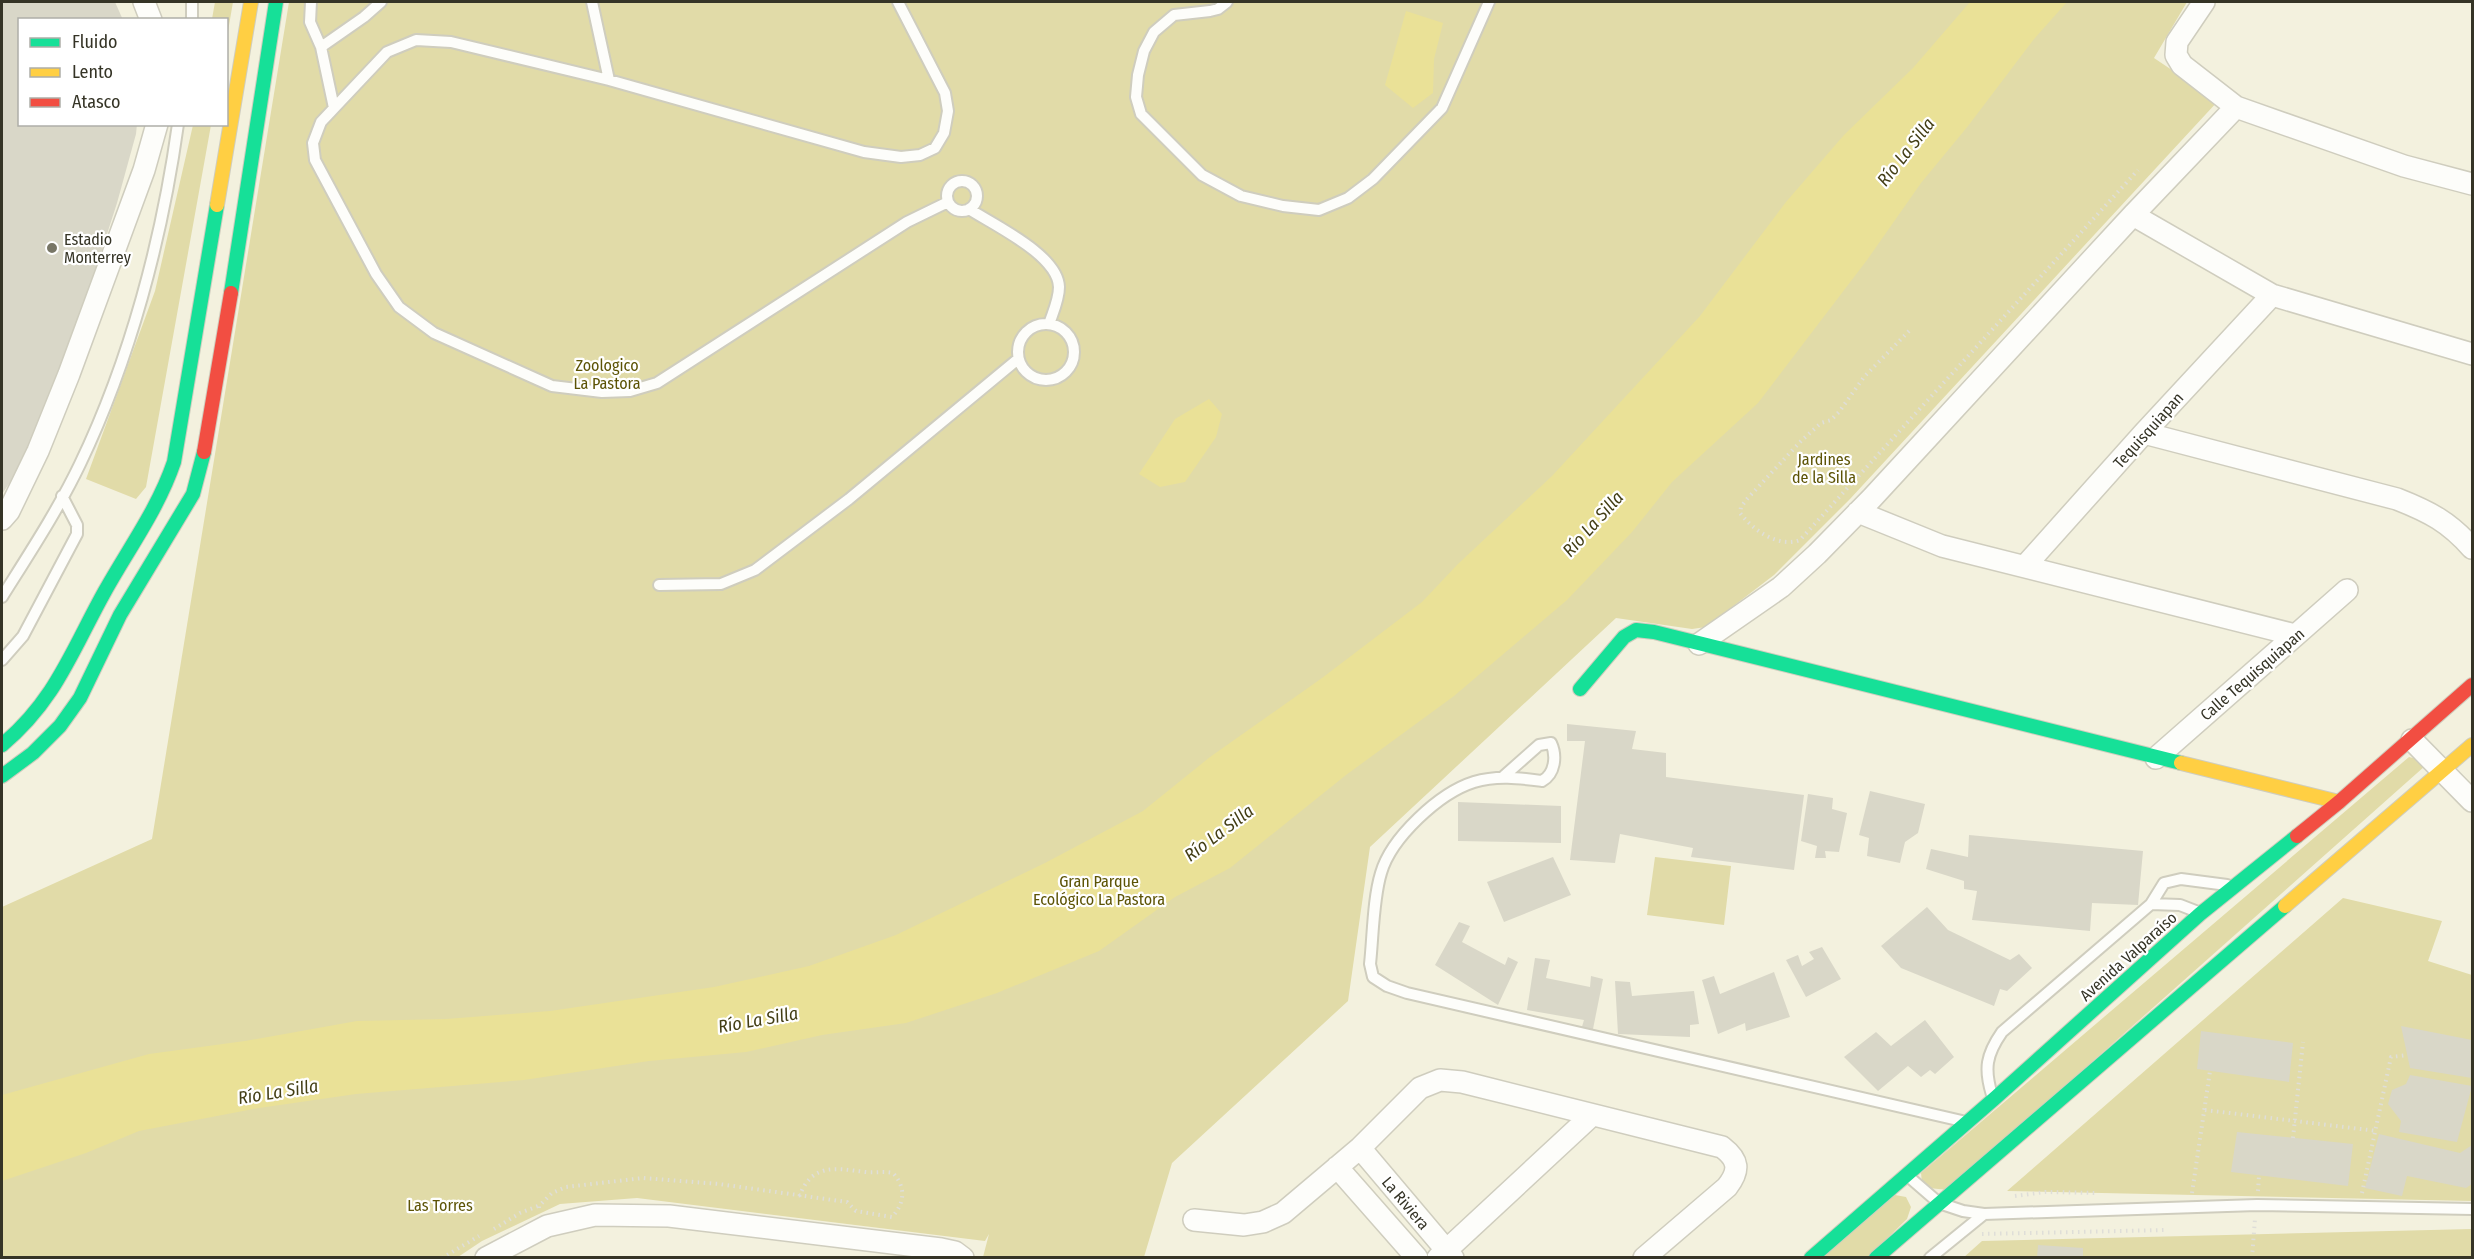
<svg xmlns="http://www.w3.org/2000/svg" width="2474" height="1259" viewBox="0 0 2474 1259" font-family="'Fira Sans Condensed',sans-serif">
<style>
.green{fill:#e1dba8}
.water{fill:#eae197}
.building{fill:#d9d7c8}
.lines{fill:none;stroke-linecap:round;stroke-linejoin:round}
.lane-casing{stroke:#cfcdbe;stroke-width:14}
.street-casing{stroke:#cfcdbe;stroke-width:24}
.fast-casing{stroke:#cfcdbe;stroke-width:16}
.slow-casing{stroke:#cfcdbe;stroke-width:16}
.jam-casing{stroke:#cfcdbe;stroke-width:16}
.path{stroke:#dfded8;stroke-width:4;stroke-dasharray:1.5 4.5;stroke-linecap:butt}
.lane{stroke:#fdfdfa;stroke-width:10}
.street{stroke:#fdfdfa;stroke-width:21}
.fast{stroke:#16e098;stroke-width:14}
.slow{stroke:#ffcf43;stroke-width:14}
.jam{stroke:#f24e42;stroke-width:14}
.poi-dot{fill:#787666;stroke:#fff;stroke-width:2}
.labels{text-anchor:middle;stroke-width:4.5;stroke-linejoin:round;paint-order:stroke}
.poi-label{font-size:16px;fill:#353426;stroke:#fff;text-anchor:start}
.park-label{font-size:16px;fill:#5c5305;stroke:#fff}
.street-label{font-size:16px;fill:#353426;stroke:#fff}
.water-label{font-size:18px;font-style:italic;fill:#433e15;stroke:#fff}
</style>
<rect width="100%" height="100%" fill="#f3f1de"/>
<path class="green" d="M215,2H233L227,37L226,20L212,19Z
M289,2H2187L2154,58L2218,101L1850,499L1774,575L1706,627L1692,629L1616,618L1370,847L1348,1001L1172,1163L1144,1257H983L989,1234L985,1241L637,1198L560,1204L482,1241L458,1257H2V907L152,839Z
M193,125H211L146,487L136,499L86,479L155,291Z
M2409,757L2421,760L2425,766L1948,1190L1929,1188L1922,1183L1921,1173Z
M1655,857L1731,866L1724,925L1647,915Z
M2343,898L2442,921L2428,961L2472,975V1201L2007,1191Z
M1895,1195L1906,1197L1911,1207L1907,1219L1868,1257L1822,1258Z
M2472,1229V1257L1963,1258L1982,1241Z"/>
<path class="water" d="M1970,2H2067L2034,39L1968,126L1921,183L1867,260L1758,403L1672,482L1632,532L1567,600L1454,696L1346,775L1230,868L1175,897L1099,951L997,993L906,1023L822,1035L746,1052L649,1061L524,1080L356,1094L259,1108L139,1131L86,1153L2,1181V1095L149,1054L245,1041L357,1021L446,1019L550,1011L714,987L809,966L896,935L1045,863L1143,811L1210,757L1322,678L1422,602L1458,564L1552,476L1700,316L1786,202L1844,135L1913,68Z
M1406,11L1443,23L1434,59L1433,93L1413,108L1385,85Z
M1209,399L1222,414L1216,437L1185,482L1160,487L1139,474L1175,419Z"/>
<path class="building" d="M2,2H115L123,20H20V124H137L136,134L117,203L88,293L43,417L13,478L2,494Z
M1567,724L1636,731L1632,749L1666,753V777L1804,795L1794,870L1691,857L1693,848L1620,834L1615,863L1570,860L1585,741H1567Z
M1870,791L1925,804L1918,833L1905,842L1900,863L1867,856L1869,838L1859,835Z
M1808,794L1833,798L1832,809L1847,813L1839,852L1825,851L1826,858H1815L1817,846L1801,841Z
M1458,802L1561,806V843L1458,841Z
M1969,835L2143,851L2138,905L2092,903L2090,931L1972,920L1977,891L1964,889V881L1926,869L1931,849L1968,857Z
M1553,857L1571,895L1504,922L1487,882Z
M1927,907L1948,930L2010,960L2019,954L2032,968L2007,991L2000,989L1994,1006L1901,968L1881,946Z
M1459,922L1470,926L1462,942L1505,965L1508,957L1518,962L1498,1005L1435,965Z
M1822,947L1841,979L1806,997L1786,960L1798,955L1802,966L1814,959L1809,952Z
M1535,958L1550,960L1546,978L1590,987L1591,976L1603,979L1593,1029L1581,1030L1584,1020L1527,1010Z
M1774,972L1790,1017L1746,1031L1745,1023L1718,1034L1702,980L1714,976L1720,994Z
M1615,981L1630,982L1632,996L1694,991L1699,1024L1690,1025V1037L1618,1034Z
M1925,1020L1954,1057L1935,1074L1930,1070L1921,1077L1908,1066L1878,1091L1844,1057L1876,1032L1891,1046Z
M2401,1026L2472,1040V1078L2410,1068Z
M2201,1031L2293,1043L2289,1082L2197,1069Z
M2410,1075L2472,1086L2457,1142L2399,1132L2401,1121L2388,1104L2392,1090L2406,1084Z
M2237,1132L2353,1144L2348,1186L2231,1172Z
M2379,1134L2460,1153L2472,1145V1184L2466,1188L2407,1176L2402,1196L2365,1188Z
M2038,1245L2083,1248V1258H2037Z"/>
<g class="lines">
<defs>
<path id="lane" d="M192,2V20
M311,2L310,22L321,47L334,108
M592,2L609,80L864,152L901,157L920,155L935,148L944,133L948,111L945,93L898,2
M1227,2L1218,9L1210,11L1174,15L1154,32L1144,51L1138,75L1136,97L1141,114L1202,175L1241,196L1283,206L1319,210L1348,198L1373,179L1442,108L1489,2
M321,47L364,17L381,2
M609,80L451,42L416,40L387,52L321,122L313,143L315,160L376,274L399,307L434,333L552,386L602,392L630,391L657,383L907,222L948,202
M947 196a15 15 0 1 1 30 0a15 15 0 1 1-30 0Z
M969,209C994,225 1058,255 1059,287C1059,300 1053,312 1049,324
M1018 352a28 28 0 1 1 56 0a28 28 0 1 1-56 0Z
M659,585L721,584L755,570L849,499L1018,359
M2,597C29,554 58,510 80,464C130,360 162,239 178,124
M2,660L23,636L77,534V525L62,496
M1504,776L1539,745L1551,743C1557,756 1555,774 1542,781C1519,778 1497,775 1474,782C1439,793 1391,838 1381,873C1373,899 1373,937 1370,964L1373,977L1387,986L1407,993L1962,1121
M2151,904L2180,905L2198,912
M1992,1095C1984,1069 1986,1055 2002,1032L2151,904L2164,883L2181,879L2227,885
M1909,1177L1939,1203L1963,1211L1984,1214L2257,1205L2472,1209
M1930,1258L1984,1214"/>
<path id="street" d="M144,2L151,20
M2204,2L2177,42L2176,55L2182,65L2236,107L2404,166L2472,184
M2133,215L2272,295L2472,354
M2144,433L2397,499C2430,512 2449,522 2472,548
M1858,512L1942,546L2295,635
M2,519L9,511L38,451L69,374L144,170L157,124
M2025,566L2144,433L2272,295
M1699,644L1781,587L1817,554L1872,498L2133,215L2236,107
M2412,740L2472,801
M2156,758L2347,590
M1360,1148L1453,1258
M1337,1167L1417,1258
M1194,1220L1244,1225L1263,1222L1283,1213L1360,1148L1420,1088L1440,1080L1462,1082L1722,1147C1739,1160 1740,1170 1727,1187L1644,1258
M486,1258L547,1226L595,1215L669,1216L941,1249L955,1252L963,1258
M1438,1258L1591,1116"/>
<path id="fast" d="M231,293L276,2
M1580,689L1624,637L1636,630L1654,632L2181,763
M2,745C56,700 72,650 105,591C129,548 158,509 174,462L217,205
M2,776L33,753L60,726L80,698L120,615L193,494L204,452
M1811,1258L1994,1099L2200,914L2297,836
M1876,1258L2285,906"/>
<path id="slow" d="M217,205L251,2
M2181,763L2339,802
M2285,906L2472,745"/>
<path id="jam" d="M204,452L231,293
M2297,836L2339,802L2472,685"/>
</defs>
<use href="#lane" class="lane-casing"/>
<use href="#street" class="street-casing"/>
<use href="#fast" class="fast-casing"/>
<use href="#slow" class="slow-casing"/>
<use href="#jam" class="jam-casing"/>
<path class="path" d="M1909,331L1864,377L1839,412L1831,420L1821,423L1801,441L1747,499L1741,507L1740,513C1753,530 1778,548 1800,540L2138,170
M1847,475L1854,481
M2205,1110L2377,1131
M2293,1138L2303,1042
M2258,1191L2259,1176
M2192,1193L2210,1071
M2362,1193L2391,1057L2407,1055
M2015,1196L2045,1192L2097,1193
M539,1208V1206L552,1193L566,1187L643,1178L719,1184L847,1202L856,1211L892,1217C905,1203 906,1187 893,1173C884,1171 875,1173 865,1172C834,1168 812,1163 799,1197
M494,1229L520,1213L538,1206
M1982,1234L2166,1230
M136,1258H138
M442,1258L479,1236
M2252,1258L2255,1219"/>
<use href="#lane" class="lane"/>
<use href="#street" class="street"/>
<use href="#fast" class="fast"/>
<use href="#slow" class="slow"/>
<use href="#jam" class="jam"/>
</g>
<circle class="poi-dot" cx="52" cy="248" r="6"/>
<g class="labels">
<g class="poi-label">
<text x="64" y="245">Estadio<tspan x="64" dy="18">Monterrey</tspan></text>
</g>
<g class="park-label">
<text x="607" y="371">Zoologico<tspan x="607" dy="18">La Pastora</tspan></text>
<text x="1824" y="465">Jardines<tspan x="1824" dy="18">de la Silla</tspan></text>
<text x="1099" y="887">Gran Parque<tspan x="1099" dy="18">Ecológico La Pastora</tspan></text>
<text x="440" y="1211">Las Torres</text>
</g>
<g class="street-label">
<text transform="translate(2148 430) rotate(-48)" y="6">Tequisquiapan</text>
<text transform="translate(2252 674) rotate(-41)" y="6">Calle Tequisquiapan</text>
<text transform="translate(2128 956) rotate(-42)" y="6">Avenida Valparaíso</text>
<text transform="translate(1406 1203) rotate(50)" y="6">La Riviera</text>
</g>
<g class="water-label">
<text transform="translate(1906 152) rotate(-52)" y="6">Río La Silla</text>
<text transform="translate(1593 524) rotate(-48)" y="6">Río La Silla</text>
<text transform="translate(1219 833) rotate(-37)" y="6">Río La Silla</text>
<text transform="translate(758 1020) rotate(-10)" y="6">Río La Silla</text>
<text transform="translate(278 1092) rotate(-9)" y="6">Río La Silla</text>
</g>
</g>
<rect width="2474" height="1259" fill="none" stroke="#353426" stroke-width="6"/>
<rect x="18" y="18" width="210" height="108" fill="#ffffff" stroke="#aeaea8" stroke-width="1.5"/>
<rect x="30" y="38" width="30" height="9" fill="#16e098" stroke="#aeaea8" stroke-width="1.5"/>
<text x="72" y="48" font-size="18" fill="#353426">Fluido</text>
<rect x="30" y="68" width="30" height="9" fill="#ffcf43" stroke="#aeaea8" stroke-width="1.5"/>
<text x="72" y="78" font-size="18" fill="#353426">Lento</text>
<rect x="30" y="98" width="30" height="9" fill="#f24e42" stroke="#aeaea8" stroke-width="1.5"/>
<text x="72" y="108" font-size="18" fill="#353426">Atasco</text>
</svg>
